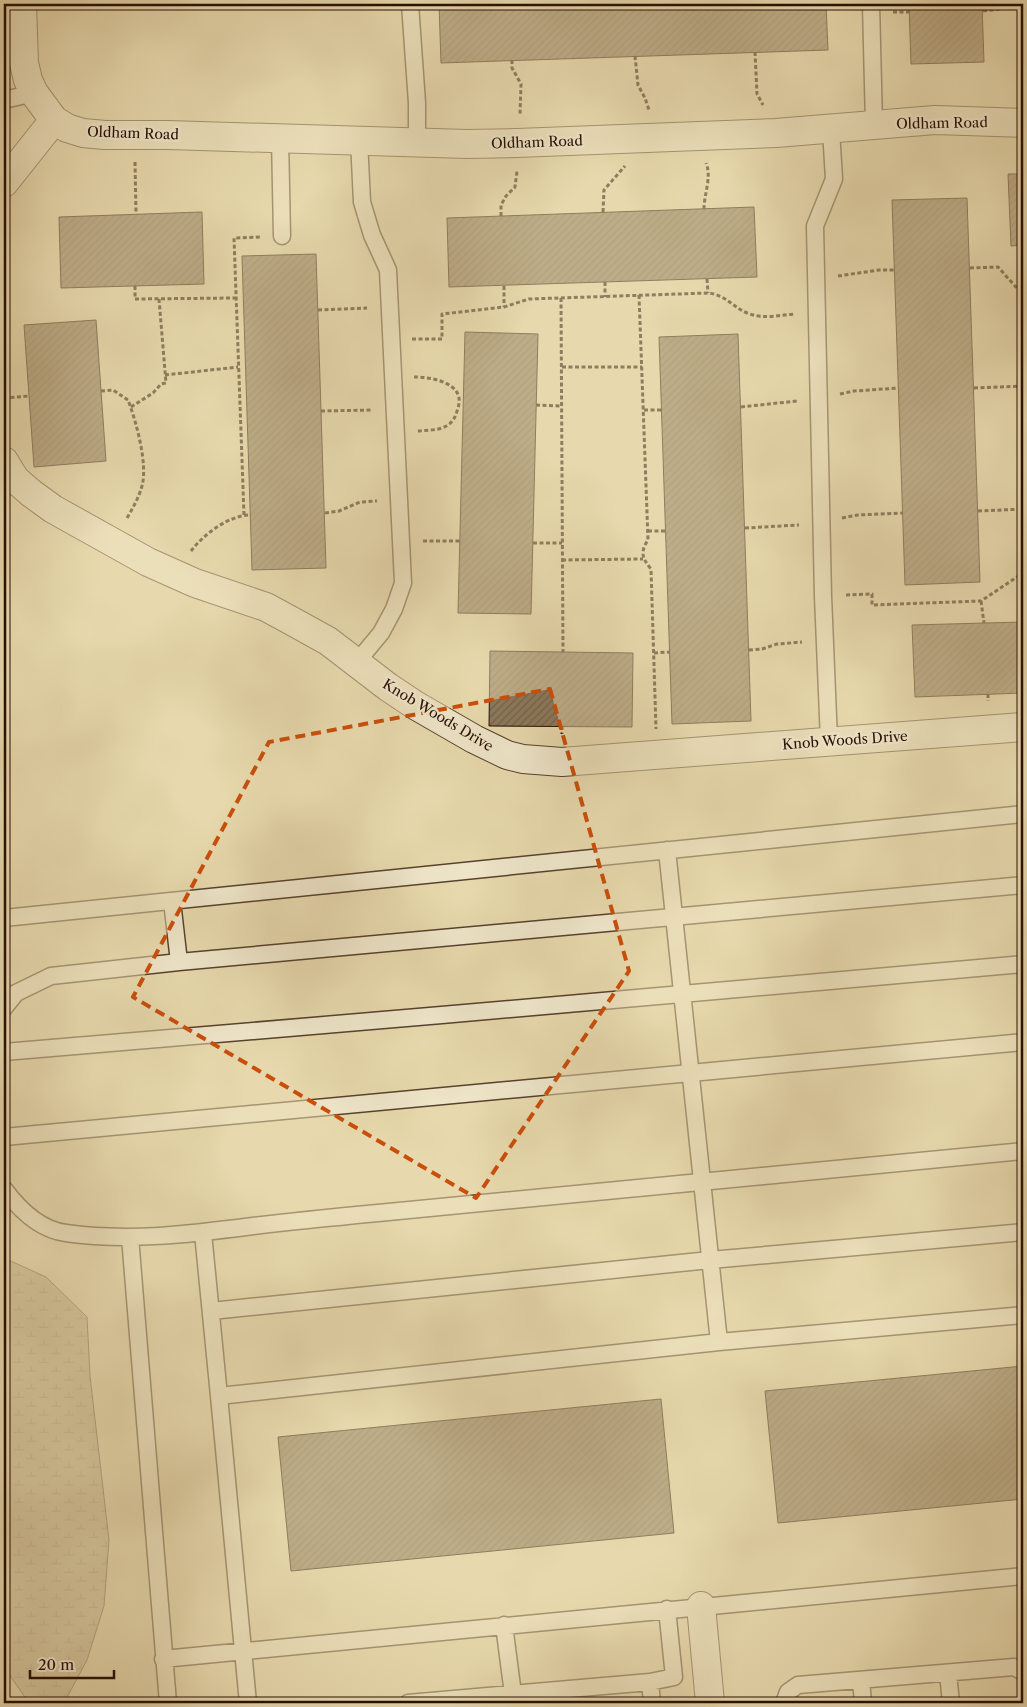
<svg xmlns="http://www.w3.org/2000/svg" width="1027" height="1707" viewBox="0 0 1027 1707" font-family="'Libre Caslon Text',serif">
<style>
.wetland{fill:url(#wetland-marsh);stroke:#766249}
.building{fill:url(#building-hatch);stroke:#270e02}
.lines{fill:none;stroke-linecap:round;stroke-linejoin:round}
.lane-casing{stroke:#57412d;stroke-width:19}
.street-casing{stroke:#57412d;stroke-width:30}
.path{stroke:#270e02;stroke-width:3;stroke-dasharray:4 2.5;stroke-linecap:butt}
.lane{stroke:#efe6ca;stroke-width:16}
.street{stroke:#efe6ca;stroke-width:28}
.marked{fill:none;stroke:#cb4e0a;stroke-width:4;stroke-dasharray:10 6;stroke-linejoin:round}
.labels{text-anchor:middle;stroke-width:4.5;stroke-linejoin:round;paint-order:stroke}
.street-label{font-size:14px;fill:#270e02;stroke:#efe6ca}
</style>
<defs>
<pattern id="wetland-marsh" width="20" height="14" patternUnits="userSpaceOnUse" patternTransform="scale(1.25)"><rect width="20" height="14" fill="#c6b690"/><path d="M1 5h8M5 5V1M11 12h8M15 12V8" fill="none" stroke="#aa9b7b"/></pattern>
<pattern id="building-hatch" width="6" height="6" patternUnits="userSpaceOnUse" patternTransform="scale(1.25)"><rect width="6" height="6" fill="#8b785b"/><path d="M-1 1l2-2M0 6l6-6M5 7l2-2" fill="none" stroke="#726149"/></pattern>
</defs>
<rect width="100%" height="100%" fill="#e7d9ad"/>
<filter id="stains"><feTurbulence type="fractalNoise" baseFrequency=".004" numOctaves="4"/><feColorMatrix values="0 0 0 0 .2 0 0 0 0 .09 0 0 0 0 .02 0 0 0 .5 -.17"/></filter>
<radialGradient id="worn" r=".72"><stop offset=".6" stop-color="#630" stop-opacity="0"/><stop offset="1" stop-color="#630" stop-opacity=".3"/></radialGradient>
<path class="wetland" d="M4,1258L46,1277L87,1317L90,1376L109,1540L104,1606L87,1660L64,1703H29L4,1667Z"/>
<path class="building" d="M439,4H826L828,50L441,63Z
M909,4H982L984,62L911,64Z
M1008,174H1023V245L1011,246Z
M967,198L980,582L905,585L892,200Z
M754,207L757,277L449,287L447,218Z
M202,212L204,284L61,288L59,217Z
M316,254L326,568L252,570L242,256Z
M96,320L106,461L34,467L24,325Z
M465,332L538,334L531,614L458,613Z
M738,334L751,721L672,724L659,337Z
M1023,622V693L915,697L912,625Z
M490,651L633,653L632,727L489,726Z
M1023,1366V1499L778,1523L765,1391Z
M661,1399L674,1533L291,1571L278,1437Z"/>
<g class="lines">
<defs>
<path id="lane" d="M410,4L417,103V142
M871,4L874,125
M4,100L34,93
M280,137L282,236
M356,663L381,633L394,609L403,583L388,270L372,235L362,202L359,140
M829,741L823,596L815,226L834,179L831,130
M667,850L719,1342
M172,901L179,962L1023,885
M4,918L1023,814
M4,1008L16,993L51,976L179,962
M4,1052C344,1025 683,993 1023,964
M4,1137L1023,1042
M4,1189C19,1209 40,1230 66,1233C128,1242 191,1234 253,1226C295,1221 336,1217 378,1213C593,1193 808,1173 1023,1151
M203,1233L219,1396L719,1342L1023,1315
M130,1237L168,1703
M211,1311L710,1260L1023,1232
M219,1396L248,1703
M504,1625L513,1694
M163,1659L1023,1576
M948,1673L951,1703
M861,1680L863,1703
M408,1703L650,1682
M652,1703L650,1682L674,1677L667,1609
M784,1703L788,1692L798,1685L1014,1667L1023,1672"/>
<path id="street" d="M22,4L24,63L28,80L34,93L54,120L67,128L83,133L105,135H168L467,144L517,143L776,133L935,120L1023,123
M4,183L54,120
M4,461L15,479L31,493L53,509L148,562L195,583L266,607L290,620L328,641L388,687L415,705L474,739L507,755L523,759L562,762L1023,727
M701,1606L710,1703"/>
</defs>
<use href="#lane" class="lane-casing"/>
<use href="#street" class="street-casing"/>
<path class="path" d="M983,11L1023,6
M893,12H910
M755,52L757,94L763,105
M635,56L638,85L645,98L649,110
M512,60V68L521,84L520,115
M135,162L136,214
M704,209C704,194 712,177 706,163
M603,212L604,190L625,166
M501,216V205L506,196L515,187L517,171
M970,268L998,267L1023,295
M838,276L879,270H895
M707,279L708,293
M605,282V297
M135,286V299L236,298
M504,286V307
M639,295L648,540C640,552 642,558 651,569L656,729
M561,298L563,652
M318,310L367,308
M412,339H442V314L504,307L529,299L708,293C727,295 734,309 750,314C763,319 781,315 795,314
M562,367H642
M165,375L238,367
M414,377C432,377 466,383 458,408C456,415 454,421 448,425C439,431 427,430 417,431
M974,388L1023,386
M101,391L113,390L128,400C136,421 148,464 142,486C139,497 133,508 127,518
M840,394L854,391L899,388
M4,398L29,396
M536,405L562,406
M131,407L153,393L161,384L166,383L159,299
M741,407L797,401
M644,410H661
M321,411L373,410
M978,511L1023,509
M325,513L339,511L360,502L377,501
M244,515L234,238L261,237
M842,518L858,515L903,513
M745,528L799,525
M648,531H665
M423,541H460
M533,543H562
M191,551C204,534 229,515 251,515
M562,560L643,559
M846,595L872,594V605L981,601L1023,573
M981,601L984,623
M749,650L762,649L777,644L802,642
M654,653L670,652
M988,694V701
M562,726V734"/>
<use href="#lane" class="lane"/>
<use href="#street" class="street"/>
</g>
<path d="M0 0H1027V1707H0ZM550,689L629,971L476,1198L133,997L269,742Z" fill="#e7d9ad" fill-opacity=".55" fill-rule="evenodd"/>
<path class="marked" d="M550,689L629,971L476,1198L133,997L269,742Z"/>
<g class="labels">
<g class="street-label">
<text transform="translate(942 123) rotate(-1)" y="5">Oldham Road</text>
<text transform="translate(133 133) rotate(2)" y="5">Oldham Road</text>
<text transform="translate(537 142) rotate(-2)" y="5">Oldham Road</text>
<text transform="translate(438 715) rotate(31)" y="5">Knob Woods Drive</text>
<text transform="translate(845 740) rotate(-4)" y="5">Knob Woods Drive</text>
</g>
</g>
<rect width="1027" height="1707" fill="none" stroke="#e7d9ad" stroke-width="20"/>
<rect x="5" y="5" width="1017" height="1697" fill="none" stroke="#270e02" stroke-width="2.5"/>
<rect x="10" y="10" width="1007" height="1687" fill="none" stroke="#270e02"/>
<path d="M30 1670v8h84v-8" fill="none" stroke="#270e02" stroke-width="2.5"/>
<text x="38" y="1670" font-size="15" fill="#270e02" stroke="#efe6ca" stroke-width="4" paint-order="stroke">20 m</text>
<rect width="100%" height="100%" filter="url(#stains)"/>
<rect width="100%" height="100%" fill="url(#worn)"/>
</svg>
